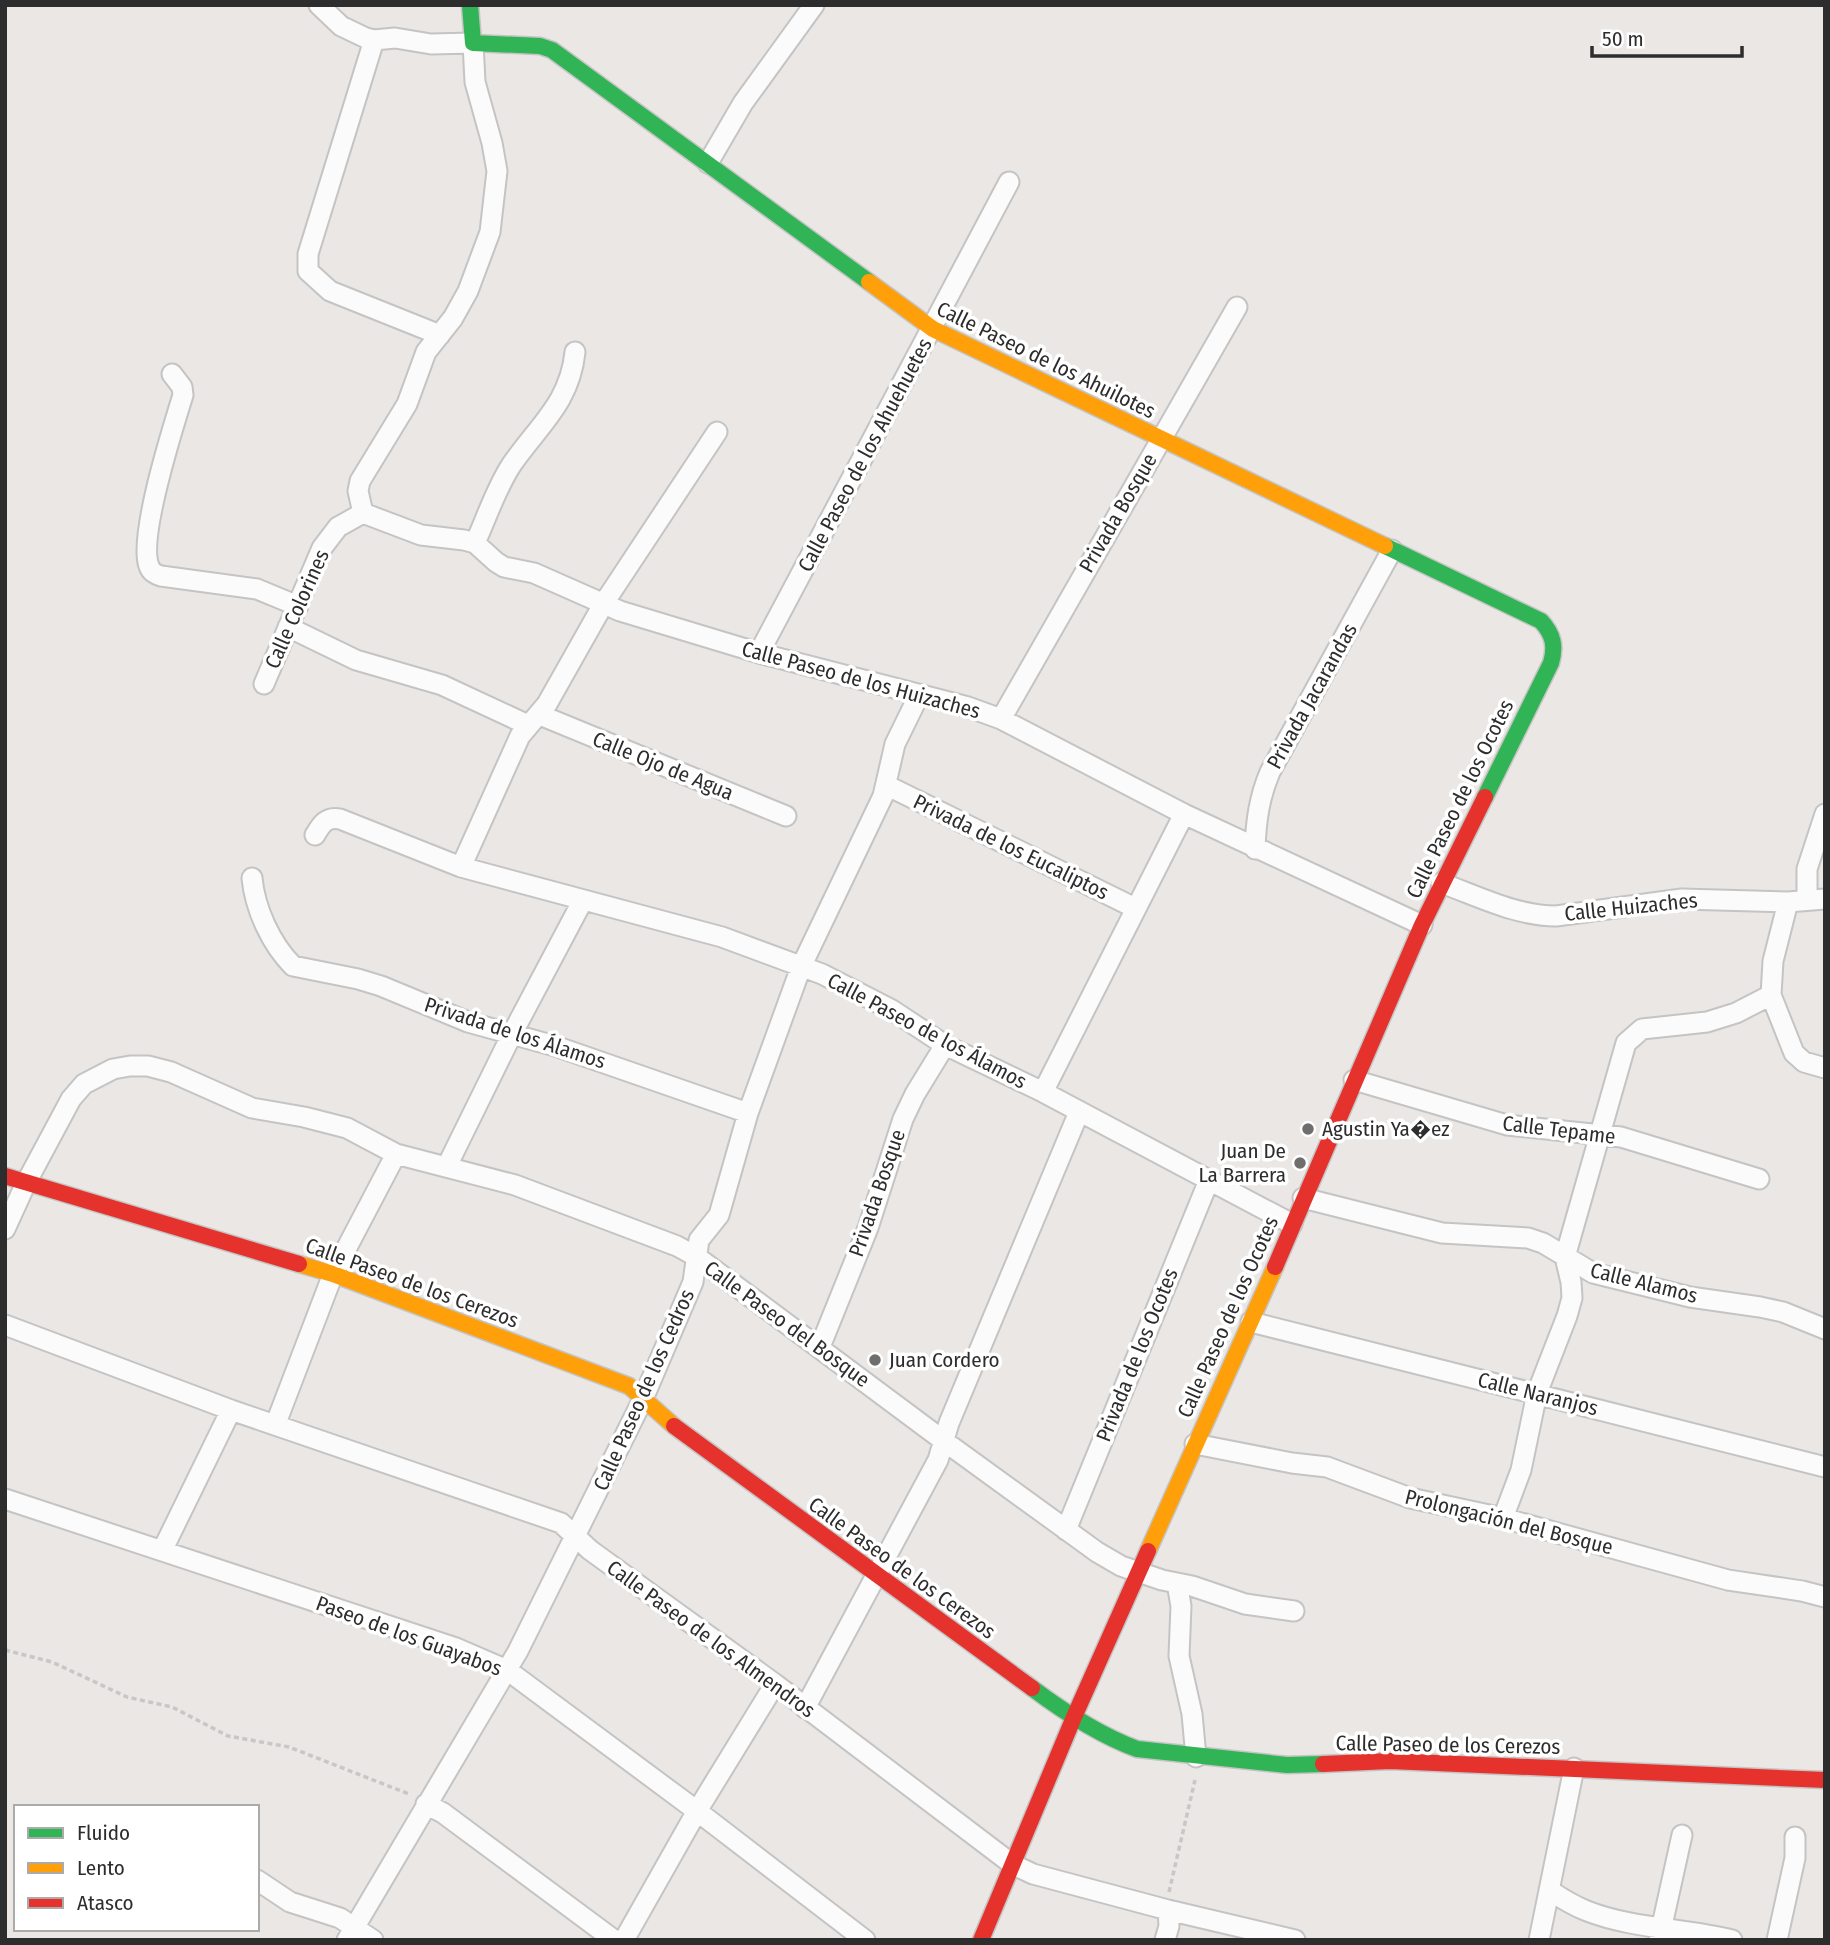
<svg xmlns="http://www.w3.org/2000/svg" width="1830" height="1945" viewBox="0 0 1830 1945" font-family="'Fira Sans Condensed',sans-serif">
<style>
.lines{fill:none;stroke-linecap:round;stroke-linejoin:round}
.street-casing{stroke:#c5c4c4;stroke-width:23}
.fast-casing{stroke:#c5c4c4;stroke-width:19}
.slow-casing{stroke:#c5c4c4;stroke-width:19}
.jam-casing{stroke:#c5c4c4;stroke-width:19}
.path{stroke:#c7c7c7;stroke-width:3.5;stroke-dasharray:5 3.5;stroke-linecap:butt}
.street{stroke:#fcfbfb;stroke-width:19}
.fast{stroke:#30b455;stroke-width:16}
.slow{stroke:#ff9f0a;stroke-width:16}
.jam{stroke:#e5322d;stroke-width:16}
.poi-dot{fill:#6f6e6d;stroke:#fff;stroke-width:2.5}
.labels{text-anchor:middle;stroke-width:7;stroke-linejoin:round;paint-order:stroke}
.street-label{font-size:21px;fill:#2d2d2d;stroke:#fff}
.poi-label{font-size:21px;fill:#2d2d2d;stroke:#fff;text-anchor:start}
</style>
<rect width="100%" height="100%" fill="#eae7e4"/>
<g class="lines">
<defs>
<path id="street" d="M319,5L341,26L366,38L374,40L395,38L431,44L473,43L475,82L492,143L497,171L490,232L468,291L453,318L426,352L407,404L360,481L358,491L363,513
M374,40L308,254V271L330,291L440,335
M708,163L743,103L814,5
M172,374L182,387L183,395C173,427 138,538 149,566C151,572 155,574 161,576L257,589L298,606
M363,513L421,535L464,540L475,543L496,562L504,567L534,573L620,611L759,653L968,707L1001,719L1184,814L1422,925
M475,543C487,517 496,488 512,464C539,425 570,402 575,352
M288,627L356,660L442,685L528,725
M759,653L1009,182
M264,684L322,548L338,527L363,513
M540,715L786,816
M1001,719L1237,307
M886,785L1135,908
M315,835C321,825 326,816 340,819L461,867L722,937L822,974L892,1010L945,1045L1043,1092L1292,1224
M1255,849C1256,821 1259,798 1270,772L1392,550
M461,867L520,736L547,704L604,603L717,432
M252,878C255,909 271,944 293,966L358,979L381,986L468,1022L555,1046L748,1113
M1441,883C1478,896 1516,916 1556,916L1682,899L1788,902L1825,899
M1807,900V869L1825,814
M1788,902L1773,961L1771,995L1794,1053L1804,1062L1825,1068
M1354,1080L1507,1125L1621,1137L1759,1179
M1043,1092L1184,814
M447,1166L512,1034L583,900
M1303,1198L1442,1233L1528,1238L1543,1243L1593,1273L1690,1297L1760,1307L1783,1312L1825,1329
M5,1229L26,1183L71,1099L84,1084L113,1069L130,1066H148L171,1072L252,1108L304,1117L347,1128L396,1154L515,1185L677,1246L697,1257L944,1441L1097,1552L1121,1566L1162,1580L1192,1586L1245,1604L1294,1611
M1251,1322L1825,1467
M5,1325L231,1410L561,1523L590,1550L775,1684L1012,1864L1033,1874L1168,1910L1295,1940
M820,1347L868,1228L903,1119L915,1094L945,1045
M276,1423L333,1274L396,1154
M1195,1444L1292,1463L1327,1467L1410,1498L1503,1518L1728,1580L1802,1591L1825,1597
M5,1499L456,1648L507,1670L697,1811L865,1940
M1503,1518L1521,1470L1537,1393L1567,1316L1572,1298L1571,1282L1565,1257L1626,1043L1642,1029L1707,1022L1736,1013L1771,995
M1066,1530L1209,1180
M162,1551L231,1410
M1177,1583L1181,1606L1179,1656L1192,1714L1196,1757
M805,1708L938,1460L949,1423L1079,1112
M426,1804L443,1813L614,1940
M257,1880L290,1902L340,1918L373,1940
M1549,1890C1561,1898 1574,1906 1587,1911C1633,1929 1685,1928 1732,1940
M1659,1939L1682,1835
M347,1940L518,1651L643,1399L693,1282L699,1240L719,1215L748,1113L801,967L883,796L895,744L919,695
M624,1940L697,1811L775,1684
M1165,1940L1169,1926L1168,1910
M1539,1940L1574,1768
M1777,1940L1795,1858V1837"/>
<path id="fast" d="M470,5L473,43L540,46L552,50L869,282
M1385,546L1541,621C1553,634 1556,646 1551,663L1485,797
M1032,1688C1064,1712 1099,1735 1137,1749L1287,1765L1323,1764"/>
<path id="slow" d="M869,282L933,329L1385,546
M299,1264L333,1274L629,1386L674,1426
M1148,1551L1275,1267"/>
<path id="jam" d="M5,1176L299,1264
M1275,1267L1422,925L1485,797
M674,1426L1032,1688
M1323,1764L1390,1761L1825,1780
M981,1940L1074,1717L1148,1551"/>
</defs>
<use href="#street" class="street-casing"/>
<use href="#fast" class="fast-casing"/>
<use href="#slow" class="slow-casing"/>
<use href="#jam" class="jam-casing"/>
<path class="path" d="M5,1650L52,1662L127,1697L172,1707L228,1736L289,1747L409,1794
M1169,1892L1195,1780"/>
<use href="#street" class="street"/>
<use href="#fast" class="fast"/>
<use href="#slow" class="slow"/>
<use href="#jam" class="jam"/>
</g>
<g class="poi-dot">
<circle cx="1308" cy="1129" r="7"/>
<circle cx="1300" cy="1163" r="7"/>
<circle cx="875" cy="1360" r="7"/>
</g>
<g class="labels">
<g class="street-label">
<text transform="translate(1046 360) rotate(26)" y="7">Calle Paseo de los Ahuilotes</text>
<text transform="translate(865 455) rotate(-62)" y="7">Calle Paseo de los Ahuehuetes</text>
<text transform="translate(1118 513) rotate(-60)" y="7">Privada Bosque</text>
<text transform="translate(297 609) rotate(-66)" y="7">Calle Colorines</text>
<text transform="translate(861 680) rotate(15)" y="7">Calle Paseo de los Huizaches</text>
<text transform="translate(1312 696) rotate(-61)" y="7">Privada Jacarandas</text>
<text transform="translate(663 766) rotate(22)" y="7">Calle Ojo de Agua</text>
<text transform="translate(1460 799) rotate(-64)" y="7">Calle Paseo de los Ocotes</text>
<text transform="translate(1011 847) rotate(26)" y="7">Privada de los Eucaliptos</text>
<text transform="translate(1631 907) rotate(-6)" y="7">Calle Huizaches</text>
<text transform="translate(927 1031) rotate(28)" y="7">Calle Paseo de los Álamos</text>
<text transform="translate(515 1033) rotate(18)" y="7">Privada de los Álamos</text>
<text transform="translate(1559 1130) rotate(7)" y="7">Calle Tepame</text>
<text transform="translate(877 1193) rotate(-71)" y="7">Privada Bosque</text>
<text transform="translate(412 1283) rotate(20)" y="7">Calle Paseo de los Cerezos</text>
<text transform="translate(1644 1283) rotate(14)" y="7">Calle Alamos</text>
<text transform="translate(1228 1317) rotate(-66)" y="7">Calle Paseo de los Ocotes</text>
<text transform="translate(787 1324) rotate(36)" y="7">Calle Paseo del Bosque</text>
<text transform="translate(1137 1355) rotate(-68)" y="7">Privada de los Ocotes</text>
<text transform="translate(644 1390) rotate(-66)" y="7">Calle Paseo de los Cedros</text>
<text transform="translate(1538 1394) rotate(14)" y="7">Calle Naranjos</text>
<text transform="translate(1509 1522) rotate(14)" y="7">Prolongación del Bosque</text>
<text transform="translate(902 1568) rotate(36)" y="7">Calle Paseo de los Cerezos</text>
<text transform="translate(409 1636) rotate(20)" y="7">Paseo de los Guayabos</text>
<text transform="translate(711 1639) rotate(36)" y="7">Calle Paseo de los Almendros</text>
<text transform="translate(1448 1745) rotate(1)" y="7">Calle Paseo de los Cerezos</text>
</g>
<g class="poi-label">
<text x="1322" y="1136">Agustin Ya�ez</text>
<text x="1286" y="1158" text-anchor="end">Juan De<tspan x="1286" dy="24">La Barrera</tspan></text>
<text x="889" y="1367">Juan Cordero</text>
</g>
</g>
<rect width="1830" height="1945" fill="none" stroke="#2d2d2d" stroke-width="14"/>
<rect x="14" y="1805" width="245" height="126" fill="#ffffff" stroke="#ababab" stroke-width="2"/>
<rect x="28" y="1828" width="35" height="10" fill="#30b455" stroke="#ababab" stroke-width="2"/>
<text x="77" y="1840" font-size="21" fill="#2d2d2d">Fluido</text>
<rect x="28" y="1863" width="35" height="10" fill="#ff9f0a" stroke="#ababab" stroke-width="2"/>
<text x="77" y="1875" font-size="21" fill="#2d2d2d">Lento</text>
<rect x="28" y="1898" width="35" height="10" fill="#e5322d" stroke="#ababab" stroke-width="2"/>
<text x="77" y="1910" font-size="21" fill="#2d2d2d">Atasco</text>
<path d="M1592 46v10h150v-10" fill="none" stroke="#2d2d2d" stroke-width="3.5"/>
<text x="1602" y="46" font-size="21" fill="#2d2d2d" stroke="#ffffff" stroke-width="5" paint-order="stroke">50 m</text>
</svg>
